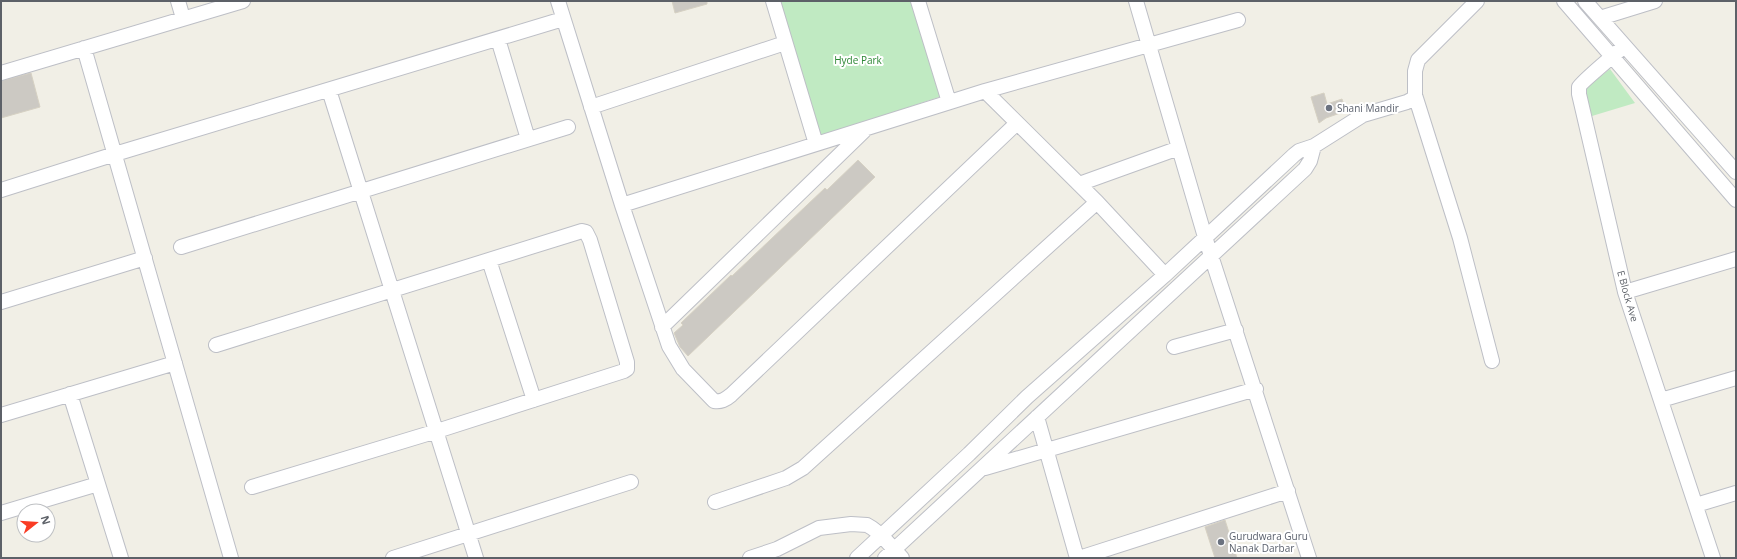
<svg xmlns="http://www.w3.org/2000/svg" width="1737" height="559" viewBox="0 0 1737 559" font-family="'Open Sans',sans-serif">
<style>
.green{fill:#c0eac2}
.building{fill:#ccc9c3;stroke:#d6d1c3}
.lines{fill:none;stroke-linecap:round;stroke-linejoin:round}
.street-casing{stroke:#bdbfc6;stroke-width:16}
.street{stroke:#fff;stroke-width:14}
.worship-dot{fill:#6b7280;stroke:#fff;stroke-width:1.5}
.labels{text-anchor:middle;stroke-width:4;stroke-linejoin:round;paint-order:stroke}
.park-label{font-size:10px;fill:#2d8735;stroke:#fff}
.worship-label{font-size:10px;fill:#5b616d;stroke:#fff;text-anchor:start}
.street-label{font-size:10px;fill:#5d6168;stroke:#fff}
</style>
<rect width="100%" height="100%" fill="#f1efe6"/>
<path class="green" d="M778,1H912L942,96L819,137Z
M1610,69L1635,103L1592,116L1584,89Z"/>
<path class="building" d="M672,1H707V4L675,13Z
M31,73L40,107L1,118V81Z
M1324,93L1327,104L1342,99L1346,111L1326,118L1319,123L1311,97Z
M858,160L875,177L688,356L680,347L674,333L683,325L681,323L731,275L732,276L825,188L827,190Z
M1225,520L1237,558H1215L1205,527Z"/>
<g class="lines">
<defs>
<path id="street" d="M178,1L183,18
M558,1L622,205L669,346L683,369L714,401C721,402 725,400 731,395L1017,123
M773,1L816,144
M918,1L949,102
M1136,1L1205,237L1309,558
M1564,1L1736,200
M1585,1L1736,172
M1600,18L1655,1
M498,39L528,139
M1624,46C1617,53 1581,82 1579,87C1579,89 1579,91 1579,94L1625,292L1713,558
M84,48L231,558
M1,73L243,1
M329,90L476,558
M985,91L1097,202L1165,275
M1415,95L1460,238L1492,361
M591,107L785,43
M1079,184L1179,148
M1,190L115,154L563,19
M622,205L985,91L1238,20
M181,247L568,127
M489,260L534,400
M1625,292L1736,259
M1,302L145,258
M662,327L864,131
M216,345L582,231L586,232L590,240L627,362V369L624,371L437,431L252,487
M1174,347L1236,330
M70,394L121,558
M1661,400L1736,378
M1,415L175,363
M1037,417L1077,558
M985,468L1256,389
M715,502L786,478L803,468L1097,202
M1696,505L1736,493
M1,513L98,484
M393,558L631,482
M750,558L777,549L819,528L851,524L867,525L872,528L881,535L902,558
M857,558L969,454L1027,397L1165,275L1294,155L1299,151L1314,146L1363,115L1407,102L1414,98L1415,95V71L1418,60L1477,1
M885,558L1305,169L1310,161L1314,146
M1079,558L1288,491"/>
</defs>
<use href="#street" class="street-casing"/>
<use href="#street" class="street"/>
</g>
<g class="worship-dot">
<circle cx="1329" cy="108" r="4"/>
<circle cx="1221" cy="542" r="4"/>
</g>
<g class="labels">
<g class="park-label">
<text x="858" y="64">Hyde Park</text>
</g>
<g class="worship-label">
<text x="1337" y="112">Shani Mandir</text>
<text x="1229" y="540">Gurudwara Guru<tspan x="1229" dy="12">Nanak Darbar</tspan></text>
</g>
<g class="street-label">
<text transform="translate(1628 296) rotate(74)" y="4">E Block Ave</text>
</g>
</g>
<rect width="1737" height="559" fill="none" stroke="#5d6168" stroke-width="4"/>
<g transform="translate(36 523) rotate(73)"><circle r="19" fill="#ffffff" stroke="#bec0c3"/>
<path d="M0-3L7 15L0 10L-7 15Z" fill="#f93c24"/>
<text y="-6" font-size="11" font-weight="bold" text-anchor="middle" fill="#5d6168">N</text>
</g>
</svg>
